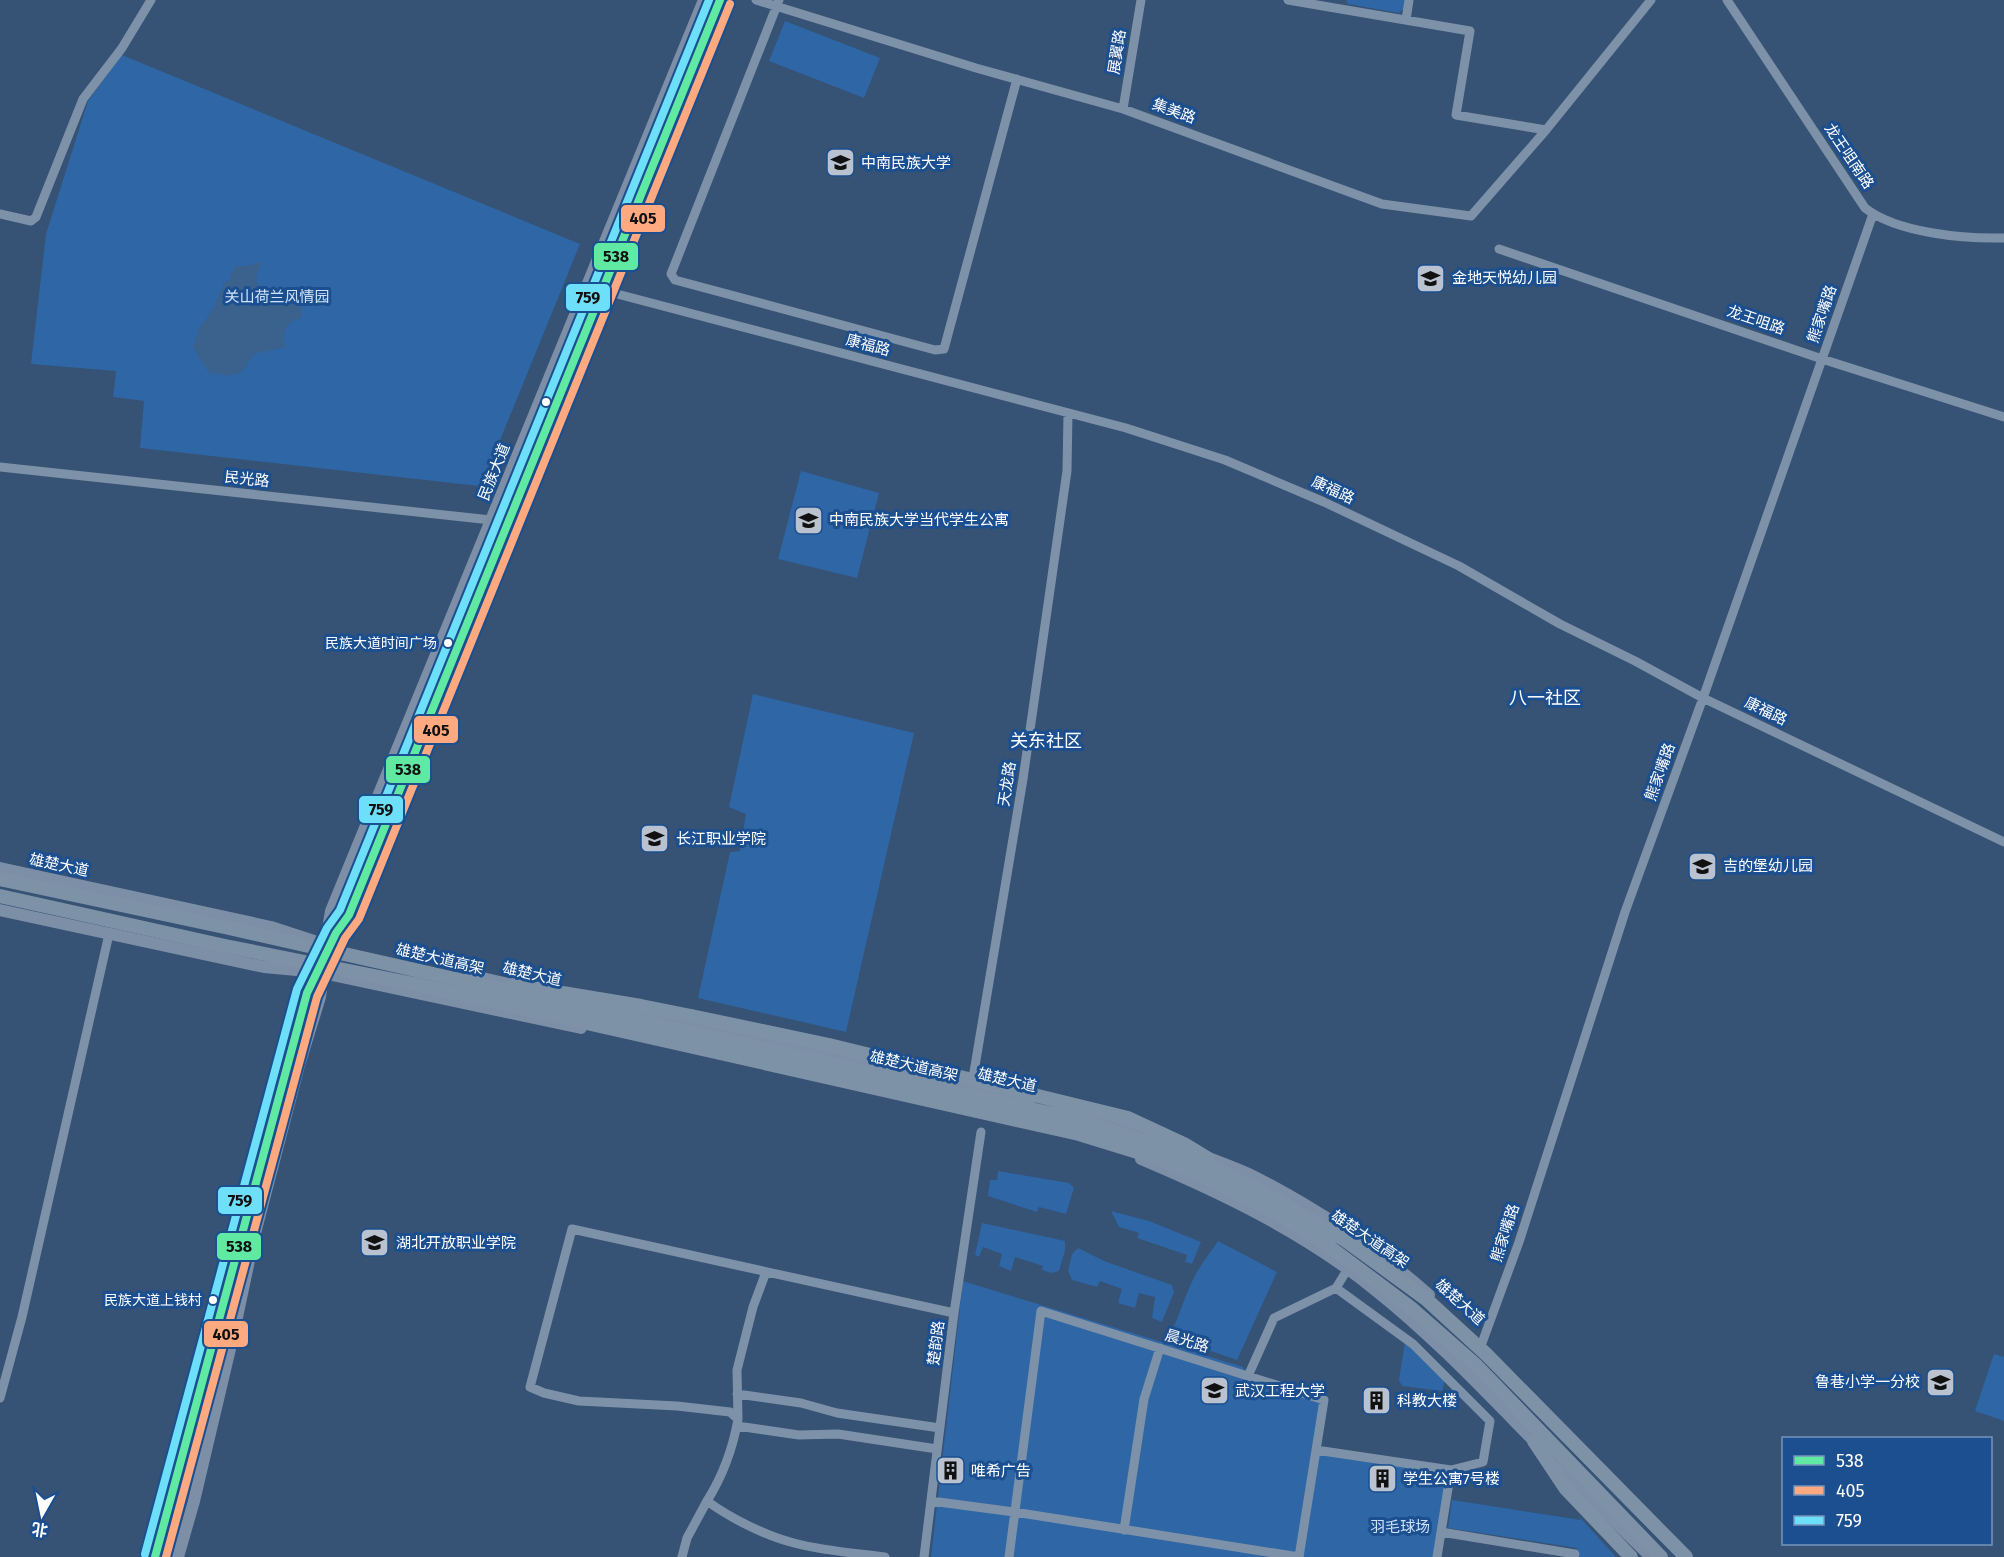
<svg xmlns="http://www.w3.org/2000/svg" width="2004" height="1557" viewBox="0 0 2004 1557" font-family="'Fira Sans','Noto Sans SC',sans-serif">
<style>
.green{fill:#2f66a5}
.water{fill:#3b618d}
.lines{fill:none;stroke-linecap:round;stroke-linejoin:round}
.minor{stroke:#7d92a8;stroke-width:9}
.major{stroke:#7d8ea7;stroke-width:12}
.highway{stroke:#7e92a7;stroke-width:14}
.highway-bridge{stroke:#7e92a7;stroke-width:14}
.bus-1-casing{stroke:#1b4f8f;stroke-width:12}
.bus-2-casing{stroke:#1b4f8f;stroke-width:12}
.bus-3-casing{stroke:#1b4f8f;stroke-width:12}
.bus-1{stroke:#60e9a3;stroke-width:8}
.bus-2{stroke:#ffa980;stroke-width:8}
.bus-3{stroke:#6ddff8;stroke-width:8}
.bus-dot{fill:#fff;stroke:#1b4f8f;stroke-width:2}
.labels{text-anchor:middle;stroke-width:6;stroke-linejoin:round;paint-order:stroke}
.bus-label{font-size:14px;fill:#fff;stroke:#1b4f8f;text-anchor:end}
.street-label{font-size:15px;fill:#fff;stroke:#1b4f8f}
.poi-label{font-size:15px;fill:#fff;stroke:#1b4f8f;text-anchor:start}
.park-label{font-size:15px;fill:#cfe3fa;stroke:#1b4f8f}
.quarter-label{font-size:18px;fill:#fff;stroke:#1b4f8f}
.line-badge{stroke:#1b4f8f;stroke-width:2}
.pale-badge-label{font-size:16px;text-anchor:middle;font-weight:bold;fill:#111}
</style>
<rect width="100%" height="100%" fill="#365274"/>
<path class="green" d="M1346,0H1405L1404,8L1399,13L1348,4Z
M785,21L880,58L864,98L769,61Z
M122,55L580,244L494,455L479,486L140,448L144,401L113,397L116,371L31,364L46,234L88,101Z
M801,471L879,493L857,578L778,559Z
M753,694L914,733L846,1032L698,998L730,852L740,851L746,814L729,807Z
M998,1171L1069,1183L1074,1188L1066,1214L1039,1207L1037,1212L988,1196L990,1180H997Z
M1111,1211L1149,1221L1201,1242L1192,1264L1185,1262L1187,1255L1137,1238L1139,1233L1119,1227Z
M982,1223L1065,1241V1251L1059,1271L1051,1273L1042,1270L1043,1266L1015,1257L1011,1271L999,1266L1002,1254L983,1247L979,1257L975,1255Z
M1218,1241L1277,1272L1237,1360L1169,1337C1180,1316 1185,1293 1197,1272C1203,1261 1211,1252 1218,1241Z
M1078,1248L1104,1261L1172,1285L1174,1292L1162,1322L1152,1318L1155,1297L1139,1293L1135,1308L1118,1303L1122,1289L1100,1281L1097,1287L1072,1280L1068,1271L1072,1254Z
M963,1281L1243,1367L1248,1376L1324,1400L1316,1449L1451,1470L1437,1557H931Z
M1405,1342L1445,1380L1442,1391L1402,1386L1399,1380Z
M1994,1354L2004,1357V1421L1975,1411Z
M1452,1500L1581,1520L1577,1514L1616,1557H1573L1577,1548L1448,1528Z"/>
<path class="water" d="M258,262L261,265C252,278 256,293 274,291C280,290 284,287 289,287C294,287 294,288 298,291L302,306L301,318C286,321 280,333 286,347L256,353C249,358 248,364 243,370C234,379 218,374 208,372L193,346L201,326L214,308L224,283L230,279L235,266H249Z"/>
<g class="lines">
<path class="minor" d="M756,0L976,68L1123,109L1382,204L1471,216L1546,130L1651,0
M779,0L671,274L675,280L935,350L944,349L1017,79
M1288,0L1470,31L1456,115L1546,130
M1727,0L1865,208C1897,233 1964,239 2004,238
M1406,20L1409,0
M1123,109L1141,0
M0,214L31,221L36,217L83,99L122,48L151,0
M1499,249L1822,359L2004,417
M602,290L1126,428L1225,460L1324,502L1459,566L1560,624L1635,661L1703,698L2004,842
M0,467L491,520
M972,1084L1023,779L1067,471L1068,413
M1336,1288L1413,1344L1490,1421L1483,1462L1451,1470
M1482,1343L1519,1242L1625,912L1703,698L1873,214
M1248,1376L1274,1318L1336,1288L1344,1275
M737,1394L801,1403L837,1413L940,1428
M0,1398L22,1317L109,934
M738,1419L737,1370L753,1307L766,1272
M737,1426L799,1435L838,1434L937,1449
M1316,1450L1451,1470L1437,1557
M931,1501L1014,1512L1299,1557
M1124,1530L1144,1399L1160,1348
M1441,1532L1575,1554
M682,1557L687,1538L707,1501
M885,1557C855,1553 824,1551 794,1543C766,1536 730,1518 707,1501C722,1477 733,1448 738,1419L730,1412L677,1406L579,1401L544,1393L530,1387L572,1229L954,1313
M924,1557L954,1313L981,1132
M1009,1557L1041,1311L1324,1400L1299,1557"/>
<path class="major" d="M0,868L271,927L317,942
M0,910L264,967L318,972L581,1028
M325,947L331,911L704,0
M469,975L522,987
M612,1007L1029,1101
M1084,1113L1153,1135
M1199,1154C1218,1162 1237,1168 1255,1177C1317,1209 1376,1248 1429,1295
M1141,1159C1222,1193 1305,1233 1374,1289C1432,1335 1483,1389 1535,1442C1573,1481 1612,1519 1651,1557
M155,1557L307,993L336,933L349,915L720,0
M178,1557L194,1501L233,1336L254,1237L299,1065L320,997L324,967"/>
<path class="highway" d="M514,985L641,1006L691,1016
M1534,1441L1566,1489L1631,1557"/>
<path class="highway-bridge" d="M0,879L229,928L1084,1121L1199,1161L1263,1192L1345,1240L1426,1299L1486,1354L1686,1557
M0,896L225,946L414,984L1079,1134L1144,1154L1201,1175L1271,1210L1323,1242L1410,1307L1476,1365L1661,1557
M691,1016L829,1045L1128,1118L1184,1144L1207,1158"/>
<defs>
<path id="bus-1" d="M155,1557L307,993L336,933L349,915L720,0"/>
<path id="bus-2" d="M166,1557L317,997L345,938L359,919L730,4"/>
<path id="bus-3" d="M145,1554L297,989L327,928L340,910L709,0"/>
</defs>
<use href="#bus-1" class="bus-1-casing"/>
<use href="#bus-2" class="bus-2-casing"/>
<use href="#bus-3" class="bus-3-casing"/>
<use href="#bus-1" class="bus-1"/>
<use href="#bus-2" class="bus-2"/>
<use href="#bus-3" class="bus-3"/>
</g>
<defs>
<symbol id="university-square" viewBox="-11 -11 22 22"><rect x="-9" y="-9" width="18" height="18" rx="4" fill="#b9c2ce" stroke="#1b4f8f"/><path d="M0-5L7-2L0 1L-7-2ZM-4 1L0 2.5L4 1V4Q0 6-4 4Z" fill="#111"/></symbol>
<symbol id="school-square" viewBox="-11 -11 22 22"><rect x="-9" y="-9" width="18" height="18" rx="4" fill="#b9c2ce" stroke="#1b4f8f"/><path d="M0-5L7-2L0 1L-7-2ZM-4 1L0 2.5L4 1V4Q0 6-4 4Z" fill="#111"/></symbol>
<symbol id="building-square" viewBox="-11 -11 22 22"><rect x="-9" y="-9" width="18" height="18" rx="4" fill="#b9c2ce" stroke="#1b4f8f"/><path d="M-4-6H4V6H1V3H-1V6H-4ZM-2.5-4.3h1.7v1.8h-1.7ZM.8-4.3h1.7v1.8H.8ZM-2.5-1h1.7V.8h-1.7ZM.8-1h1.7V.8H.8Z" fill="#111"/></symbol>
</defs>
<g fill-rule="evenodd">
<use href="#university-square" x="824" y="146" width="33" height="33"/>
<use href="#school-square" x="1414" y="262" width="33" height="33"/>
<use href="#university-square" x="792" y="504" width="33" height="33"/>
<use href="#university-square" x="638" y="822" width="33" height="33"/>
<use href="#school-square" x="1686" y="850" width="33" height="33"/>
<use href="#university-square" x="358" y="1226" width="33" height="33"/>
<use href="#school-square" x="1924" y="1366" width="33" height="33"/>
<use href="#university-square" x="1198" y="1374" width="33" height="33"/>
<use href="#building-square" x="1360" y="1384" width="33" height="33"/>
<use href="#building-square" x="934" y="1454" width="33" height="33"/>
<use href="#building-square" x="1366" y="1462" width="33" height="33"/>
</g>
<g class="bus-dot">
<circle cx="546" cy="402" r="5"/>
<circle cx="448" cy="643" r="5"/>
<circle cx="213" cy="1300" r="5"/>
</g>
<g class="labels">
<g class="bus-label">
<text x="437" y="648">民族大道时间广场</text>
<text x="202" y="1305">民族大道上钱村</text>
</g>
<g class="street-label">
<text transform="translate(1117 52) rotate(-81)" y="5">展翼路</text>
<text transform="translate(1174 111) rotate(20)" y="5">集美路</text>
<text transform="translate(1849 156) rotate(56)" y="5">龙王咀南路</text>
<text transform="translate(1822 314) rotate(-71)" y="5">熊家嘴路</text>
<text transform="translate(1756 320) rotate(19)" y="5">龙王咀路</text>
<text transform="translate(868 345) rotate(15)" y="5">康福路</text>
<text transform="translate(494 472) rotate(-68)" y="5">民族大道</text>
<text transform="translate(247 479) rotate(6)" y="5">民光路</text>
<text transform="translate(1333 490) rotate(25)" y="5">康福路</text>
<text transform="translate(1766 711) rotate(26)" y="5">康福路</text>
<text transform="translate(1660 772) rotate(-70)" y="5">熊家嘴路</text>
<text transform="translate(1007 784) rotate(-81)" y="5">天龙路</text>
<text transform="translate(59 865) rotate(12)" y="5">雄楚大道</text>
<text transform="translate(440 959) rotate(13)" y="5">雄楚大道高架</text>
<text transform="translate(532 974) rotate(13)" y="5">雄楚大道</text>
<text transform="translate(914 1066) rotate(13)" y="5">雄楚大道高架</text>
<text transform="translate(1007 1080) rotate(13)" y="5">雄楚大道</text>
<text transform="translate(1505 1233) rotate(-72)" y="5">熊家嘴路</text>
<text transform="translate(1370 1239) rotate(34)" y="5">雄楚大道高架</text>
<text transform="translate(1460 1302) rotate(42)" y="5">雄楚大道</text>
<text transform="translate(1187 1341) rotate(17)" y="5">晨光路</text>
<text transform="translate(936 1343) rotate(-83)" y="5">楚韵路</text>
</g>
<g class="poi-label">
<text x="861" y="168">中南民族大学</text>
<text x="1452" y="283">金地天悦幼儿园</text>
<text x="829" y="525">中南民族大学当代学生公寓</text>
<text x="676" y="844">长江职业学院</text>
<text x="1723" y="871">吉的堡幼儿园</text>
<text x="396" y="1248">湖北开放职业学院</text>
<text x="1920" y="1387" text-anchor="end">鲁巷小学一分校</text>
<text x="1235" y="1396">武汉工程大学</text>
<text x="1397" y="1406">科教大楼</text>
<text x="971" y="1476">唯希广告</text>
<text x="1403" y="1484">学生公寓7号楼</text>
</g>
<g class="park-label">
<text x="277" y="302">关山荷兰风情园</text>
<text x="1400" y="1532">羽毛球场</text>
</g>
<g class="quarter-label">
<text x="1545" y="704">八一社区</text>
<text x="1046" y="747">关东社区</text>
</g>
</g>
<g class="line-badge">
<rect x="620" y="204" width="46" height="29" rx="6" fill="#ffa980"/>
<rect x="593" y="242" width="46" height="29" rx="6" fill="#60e9a3"/>
<rect x="565" y="283" width="46" height="29" rx="6" fill="#6ddff8"/>
<rect x="413" y="715" width="46" height="29" rx="6" fill="#ffa980"/>
<rect x="385" y="755" width="46" height="29" rx="6" fill="#60e9a3"/>
<rect x="358" y="795" width="46" height="29" rx="6" fill="#6ddff8"/>
<rect x="217" y="1186" width="46" height="29" rx="6" fill="#6ddff8"/>
<rect x="216" y="1232" width="46" height="29" rx="6" fill="#60e9a3"/>
<rect x="203" y="1320" width="46" height="28" rx="6" fill="#ffa980"/>
</g>
<g class="pale-badge-label">
<text x="643" y="224">405</text>
<text x="616" y="262">538</text>
<text x="588" y="303">759</text>
<text x="436" y="736">405</text>
<text x="408" y="775">538</text>
<text x="381" y="815">759</text>
<text x="240" y="1206">759</text>
<text x="239" y="1252">538</text>
<text x="226" y="1340">405</text>
</g>
<rect x="1782" y="1437" width="210" height="108" fill="#1b4f8f" stroke="#7695bc" stroke-width="1.5"/>
<rect x="1794" y="1456" width="30" height="9" fill="#60e9a3" stroke="#7695bc" stroke-width="1.5"/>
<text x="1836" y="1467" font-size="18" fill="#ffffff">538</text>
<rect x="1794" y="1486" width="30" height="9" fill="#ffa980" stroke="#7695bc" stroke-width="1.5"/>
<text x="1836" y="1497" font-size="18" fill="#ffffff">405</text>
<rect x="1794" y="1516" width="30" height="9" fill="#6ddff8" stroke="#7695bc" stroke-width="1.5"/>
<text x="1836" y="1527" font-size="18" fill="#ffffff">759</text>
<g transform="translate(42 1515) rotate(189)" stroke="#1b4f8f" stroke-width="4.5" paint-order="stroke">
<path d="M0-4.5L10 22L0 15L-10 22Z" fill="#ffffff"/>
<text y="-9" font-size="16" font-weight="bold" text-anchor="middle" fill="#ffffff">北</text>
</g>
</svg>
